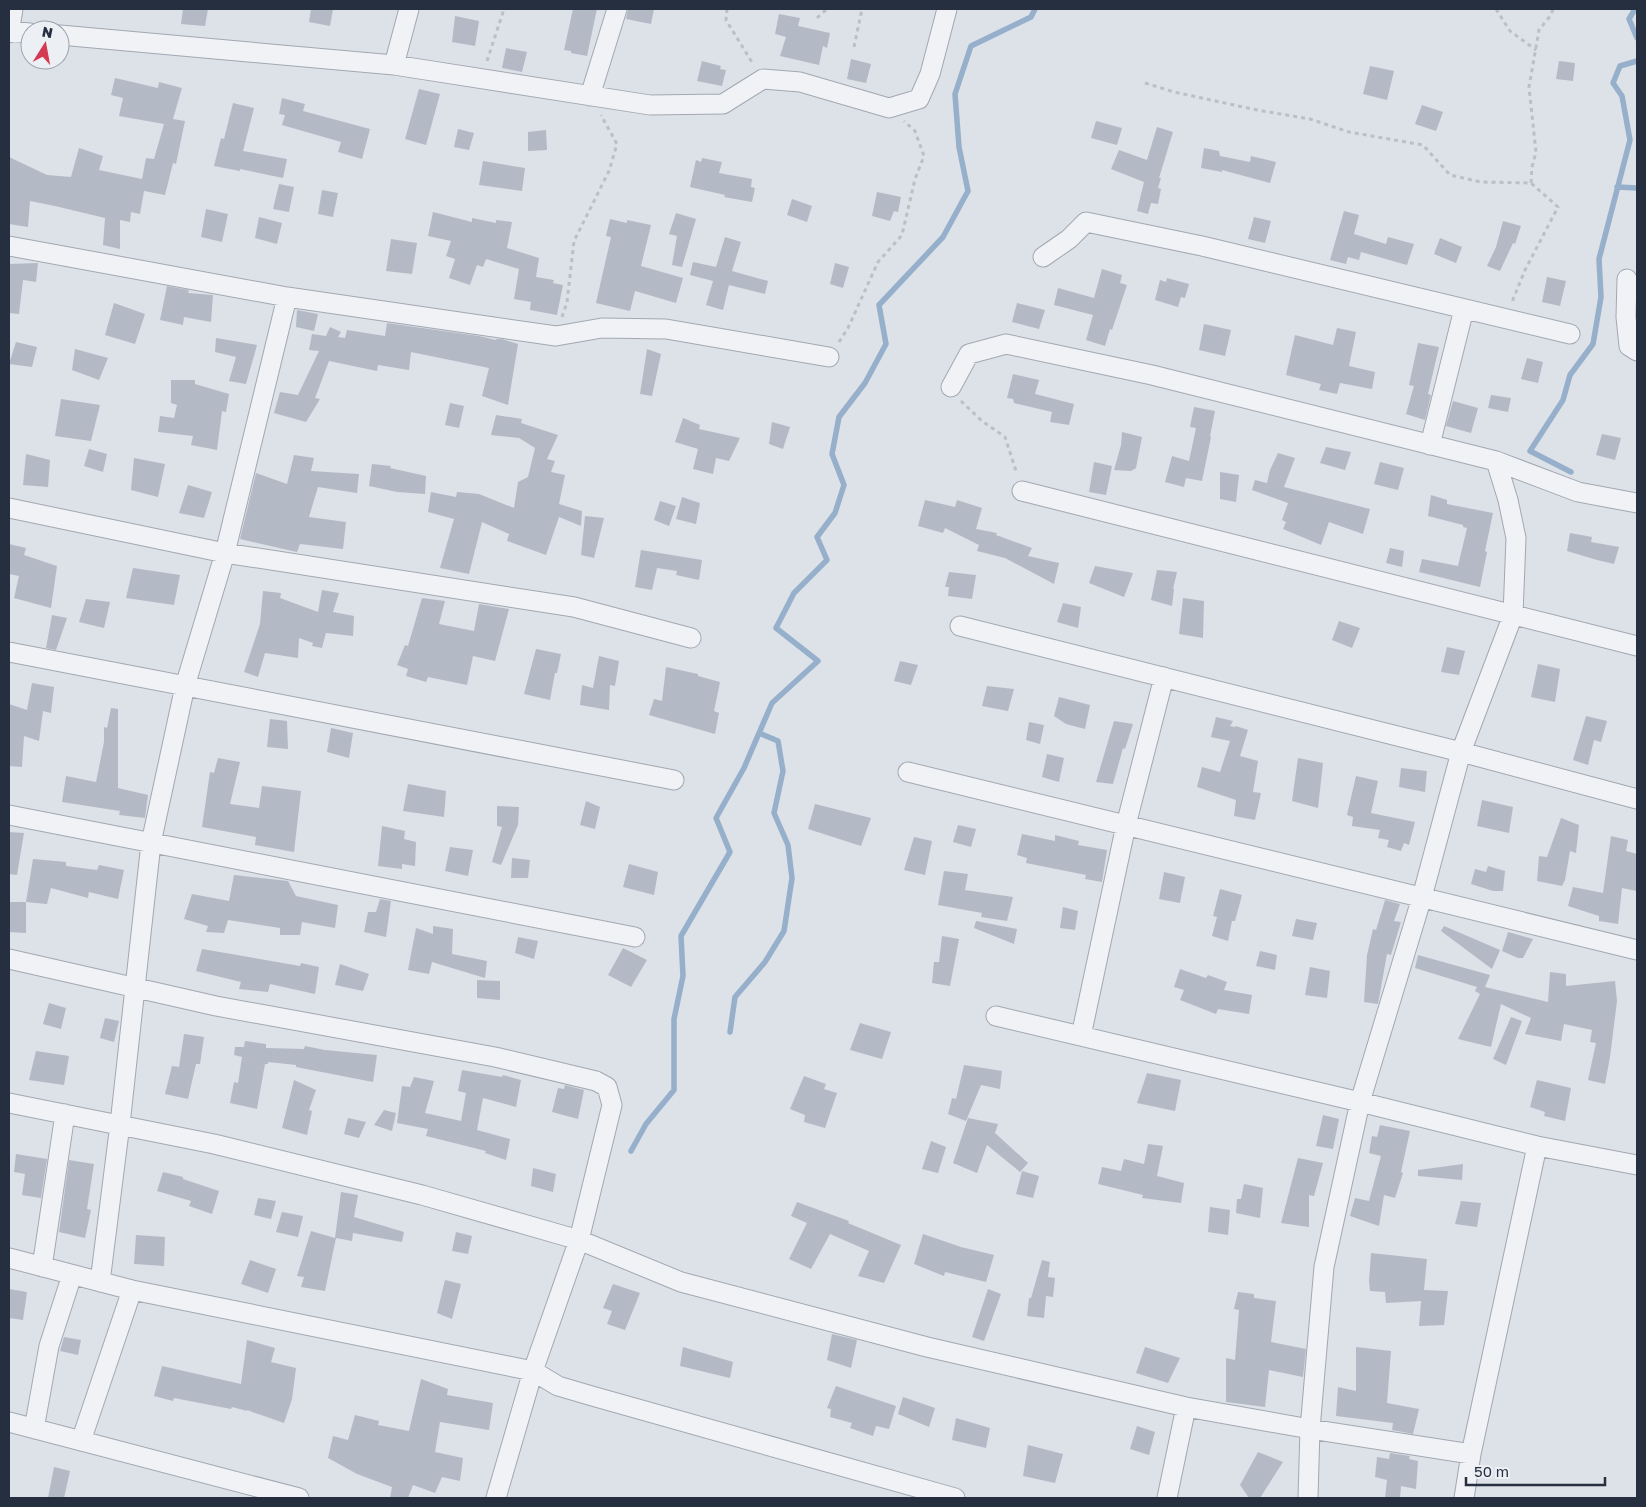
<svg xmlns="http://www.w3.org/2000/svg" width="1646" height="1507" viewBox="0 0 1646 1507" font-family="'Golos Text',sans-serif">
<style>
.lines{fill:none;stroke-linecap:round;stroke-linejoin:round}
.stream{stroke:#96afca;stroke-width:5.5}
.building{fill:#b4bac5}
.street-casing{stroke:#a2a8b2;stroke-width:21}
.path{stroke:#bbbfc6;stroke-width:3;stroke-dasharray:4 4;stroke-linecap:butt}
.street{stroke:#f0f2f6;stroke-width:19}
</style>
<rect width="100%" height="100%" fill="#dde1e8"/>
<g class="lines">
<path class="stream" d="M1635,9L1629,19L1637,38
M1617,187L1637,188
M1571,472L1530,451L1563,400L1570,375L1593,344L1601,297L1599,259L1630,140L1622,96L1613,83L1620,66L1637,61
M730,1032L735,997L765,962L784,931L792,878L788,845L774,813L783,771L778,741L759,733
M631,1151L646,1124L674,1090V1019L683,976L681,936L730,852L716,818L744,768L772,703L818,661L776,628L794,593L827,560L817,537L835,513L844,485L832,454L839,417L865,383L886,344L879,305L943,237L968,191L959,147L955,94L971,46L1031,17L1035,9"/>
</g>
<path class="building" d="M183,9H208L205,26L181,24Z
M311,9H333L330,26L309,22Z
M573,9H597L587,56L571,53V51L564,50Z
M628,9H654L651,24L626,19Z
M779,14L800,18L798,26L830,33L827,48L823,46L819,65L780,56L786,37L775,34Z
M455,16L479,21L475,46L452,42Z
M506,48L527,52L522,72L502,68Z
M851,59L871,64L866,83L847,79Z
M702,61L721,66L720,69L726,70L722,86L697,81Z
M1559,61L1575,63L1573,81L1556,79Z
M1370,66L1394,71L1387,100L1363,94Z
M115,78L158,88L159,82L182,88L173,119L185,121L176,164L173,163L165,195L144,191L140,214L131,212L130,222L120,220V249L103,245L105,218L55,206L30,201L28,227L9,224V157L47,175L71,177L79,148L103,156L99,170L142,179L146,158L154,159L164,124L119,116L123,98L111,95Z
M419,89L440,94L426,145L405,139Z
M282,98L305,104L303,111L370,129L362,159L338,152L341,142L282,125L285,115L279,114Z
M233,103L254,108L243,151L287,159L283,178L240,169V171L214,166L221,138L224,139Z
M1422,105L1443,112L1436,131L1415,124Z
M1096,121L1122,128L1117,145L1091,138Z
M1157,127L1173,132L1159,178H1161L1158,188L1161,189L1158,204L1151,203L1148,214L1137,211L1144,182L1111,169L1119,150L1147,160Z
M458,129L474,133L469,150L454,147Z
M546,130L547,150L528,151V132Z
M1204,148L1219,151L1220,156L1250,162L1251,156L1276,162L1270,183L1222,170V172L1201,168Z
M702,158L722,162L719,173L752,179L751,187L755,188L752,202L724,197L725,195L690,187L696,160L701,162Z
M483,161L525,168L522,191L479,185Z
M279,184L294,187L289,212L273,209Z
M322,190L338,193L333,217L318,214Z
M877,192L901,197L898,212L894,211L890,221L872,216Z
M792,199L812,206L807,222L787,215Z
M206,209L228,214L222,242L201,237Z
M1344,211L1359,215L1354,234L1386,244L1388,237L1414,244L1407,265L1361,252L1359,260L1348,257L1346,264L1330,260Z
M433,212L472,222V218L496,223V220L512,222L507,248L539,258L536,277L554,280L553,283L563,285L557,315L530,310L531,302L514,299L519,269L486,259L483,267L477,265L470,285L449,278L455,259L446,256L451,241L428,236Z
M676,213L696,219L682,267L672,265L677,236L669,234Z
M259,217L282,223L277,244L255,238Z
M1254,217L1271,221L1265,243L1248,239Z
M610,219L627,223V220L651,225L641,266L683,278L676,303L635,291L630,311L596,303L611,237L606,236Z
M1503,221L1521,226L1515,244L1513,243L1500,271L1487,266L1496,247Z
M725,237L741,242L732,271L768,281L765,294L729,285L723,310L706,305L713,281L690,275L693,262L716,267Z
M1440,238L1462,247L1456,263L1434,254Z
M391,239L417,243L412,274L386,271Z
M38,263L36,282L23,280L19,314L9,313V264Z
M835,263L849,267L843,288L830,284Z
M1102,269L1122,275L1120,283L1127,285L1112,330L1110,329L1105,346L1086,340L1093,315L1054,305L1058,288L1094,298Z
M1547,277L1566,281L1560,306L1542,302Z
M1167,278L1189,284L1185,298L1181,297L1178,307L1155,300L1160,280L1166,282Z
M167,286L189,290L188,293L213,295L211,322L184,317L183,325L160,320Z
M114,303L145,314L135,344L105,335Z
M1017,303L1045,310L1039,329L1012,322Z
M297,310L318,314L314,331L296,327Z
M387,323L479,336L496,340V339H502L518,344L508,405L482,396L489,368L411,352L409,370L378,365L377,371L329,361L315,398L320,399L306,422L274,413L280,392L298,395L319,351L309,350L312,334L326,336L330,327L341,332L338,337L345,338L347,330L385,336Z
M1204,324L1231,330L1225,356L1199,350Z
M1337,328L1356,332L1349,366L1375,372L1372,389L1340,383L1337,394L1319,390L1321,384L1286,375L1295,335L1333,345Z
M216,338L257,345L246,384L229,381L236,357L215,352Z
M16,342L37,347L32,367L9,364Z
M1418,343L1439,347L1428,394L1431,395L1425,420L1406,414L1414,386L1409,385Z
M75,349L108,358L99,380L72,370Z
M647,349L661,354L652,396L640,394Z
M1527,358L1543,362L1538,383L1521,379Z
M1013,374L1039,380L1035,394L1074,404L1069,425L1050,422L1052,412L1014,403L1013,399L1007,398Z
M171,380H195V384L229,394L226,412L222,411L217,450L191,445L193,436L158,432L160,416L174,418L177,405L171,403Z
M1491,395L1511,398L1508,412L1488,408Z
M61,399L100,405L91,441L55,436Z
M1453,401L1478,408L1471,433L1446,426Z
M450,403L464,406L459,428L445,425Z
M1194,407L1215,411L1210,436L1211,437L1202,481L1186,478L1184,487L1165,482L1172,456L1189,461L1196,428L1190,427Z
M496,415L522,419L521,423L558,435L547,459L555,461L551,472L565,475L559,504L582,511L581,526L559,517L546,555L507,541L509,534L482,522L469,574L440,568L454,519L428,512L431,492L456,497L457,492L479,494L514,508L518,482L528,477L535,448L519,438L491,435Z
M683,418L700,425L699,429L740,438L729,461L716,458L713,474L693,469L698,449L675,442Z
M772,422L790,427L783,449L769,444Z
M1122,432L1142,437L1136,468L1131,471L1114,470L1121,445Z
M1602,434L1621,438L1615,460L1596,455Z
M1326,447L1351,452L1345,470L1320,463Z
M89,449L107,454L103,472L84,466Z
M1278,453L1295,458L1284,487L1370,509L1363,534L1329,522L1321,545L1283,529L1286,522L1282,520L1288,503L1252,490L1255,480L1267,483L1270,470Z
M26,454L50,460L48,487L23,485Z
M294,455L314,458L311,471L359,474L357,493L318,487L309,517L346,522L343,549L300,544L297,552L240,539L256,473L287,484Z
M134,458L165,464L158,497L131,490Z
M1094,462L1112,466L1106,495L1089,492Z
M1380,462L1404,468L1398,490L1374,484Z
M372,464L391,466L390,468L426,476L425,494L397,492L369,486Z
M1220,472L1239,475L1236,502L1220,499Z
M188,485L212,492L204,518L179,513Z
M1431,495L1447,500V504L1493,513L1485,551L1487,552L1480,587L1419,572L1422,559L1458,566L1467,528L1463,527V525L1428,516Z
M682,497L700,503L696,524L676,519Z
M925,500L955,507L957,500L982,508L976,529L997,533L996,535L1032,548L1028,556L1059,563L1054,584L1005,558L977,551L979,545L945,528L943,533L918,526Z
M660,501L676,506L669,526L654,520Z
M585,516L604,518L594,558L581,555Z
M1570,533L1592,537L1591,542L1619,547L1614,564L1597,560L1567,551Z
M9,544L26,548L24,555L57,566L51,608L14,598L19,576L9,574Z
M1390,548L1404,551L1402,567L1386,563Z
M641,550L702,560L699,580L676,575L677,571L657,568L652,590L635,587Z
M1095,566L1133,573L1124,597L1089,583Z
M133,568L180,575L174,605L126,598Z
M1157,570L1177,572L1173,589H1174L1172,606L1151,600Z
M949,572L976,575L972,599L948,596L949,587H945Z
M322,590L339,593L333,612L354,616L353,636L326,633L322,648L312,646L313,643L299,638L298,658L265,653L258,677L244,672L260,624L263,591L281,593L280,598L318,612Z
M422,598L445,601L439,624L474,631L479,604L509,609L495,661L473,656L467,685L428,677L426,682L406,676L408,669L397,665L405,645L408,646Z
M1183,598L1204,601L1203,638L1179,634Z
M86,599L110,602L104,628L79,622Z
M1063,603L1081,607L1078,628L1057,622Z
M52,615L67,618L56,650L46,648Z
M1339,621L1360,628L1352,648L1332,640Z
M1447,647L1465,651L1459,675L1441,672Z
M536,649L561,654L557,673H555L550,700L524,694Z
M599,656L619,661L615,686L610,685L609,710L580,705L582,685L593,688Z
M900,661L918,665L911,685L894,681Z
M1538,664L1560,669L1555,702L1531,697Z
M666,667L698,674V676L720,682L714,711L719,713L715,734L649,715L654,699L662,701Z
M32,683L54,687L51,713L43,711L39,741L24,736L22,767L9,766V704L27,710Z
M987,686L1014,689L1008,711L982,706Z
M1059,697L1090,705L1085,729L1066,724L1054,716Z
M111,708L118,709V788L148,795L145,818L119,815L120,811L62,802L66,776L96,782L104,742V727L107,728Z
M1586,716L1607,721L1601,742L1594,740L1588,765L1573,760Z
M1216,717L1233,721L1230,726L1235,727L1236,726L1248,730L1240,756L1258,761L1253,792L1261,793L1255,820L1234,816L1236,800L1197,787L1202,767L1220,772L1230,741L1211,737Z
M270,719L287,721L288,749L267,747Z
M1114,721L1133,724L1125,749L1123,748L1113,784L1096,782Z
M1029,722L1044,725L1040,744L1026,740Z
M331,728L353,733L349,758L327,752Z
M1047,754L1064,758L1059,782L1042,777Z
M218,758L240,762L230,804L259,808L262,786L301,791L294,852L255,845L256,837L202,827L210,772L214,773Z
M1298,758L1323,763L1318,808L1292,801Z
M1401,768L1427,771L1425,792L1399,787Z
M1356,776L1378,781L1371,813L1415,822L1409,845L1404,843L1401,851L1387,847L1389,840L1378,838L1380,830L1352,826L1353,817L1347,815Z
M408,784L446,791L444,817L403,811Z
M1482,800L1513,807L1509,833L1477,826Z
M586,801L600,807L595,829L580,825Z
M815,804L871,818L861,846L808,829Z
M497,806L519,807L518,825L501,865L492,862L502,827L497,826Z
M1561,818L1579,825L1576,853L1570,851L1565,880L1562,886L1537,881L1539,856L1547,857Z
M958,825L976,829L971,847L953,842Z
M382,826L405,831L404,839L416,842L415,866L402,864V869L378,866Z
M9,832L24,833L17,875L9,874Z
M1022,834L1055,841V835L1079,841L1078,845L1107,850L1102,882L1085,879L1086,875L1026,863L1027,858L1017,855Z
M1611,836L1628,840L1626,851L1637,854V891L1622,888L1618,924L1599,921V916L1568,906L1573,887L1603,893Z
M914,837L932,841L925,875L904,870Z
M450,847L473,850L468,876L445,871Z
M512,858L530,860L528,878H511Z
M33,859L66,862V866L97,870L99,865L124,870L118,899L89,892L88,898L51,888L47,904L26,902Z
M629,864L658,872L654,895L623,887Z
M1488,866L1505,871L1503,891H1493L1471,884L1475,869L1486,872Z
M944,871L968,874L965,890L1013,897L1007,921L981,917L982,913L938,905Z
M1164,872L1185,877L1180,903L1159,899Z
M234,875L288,881L296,896L338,905L335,928L302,922L300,935H280V928L228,920L224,933L206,932L208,926L184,919L192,894L229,901Z
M1220,889L1242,895L1235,921H1232L1228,941L1212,936L1217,917L1213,916Z
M380,899L391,901L386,937L364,932L368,912H376Z
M1385,900L1400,904L1394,921L1401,922L1391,955L1387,954L1378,1004L1364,1002L1367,955L1373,929L1376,930Z
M9,902H26V933L9,932Z
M1063,907L1078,911L1075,930L1060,928Z
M1296,919L1317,923L1313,940L1292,936Z
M976,921L1017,929L1014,944L974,928Z
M433,926L453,929L452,954L487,961L485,978L432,962L429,974L408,970L416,928L433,934Z
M1444,926L1500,950L1492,969L1441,931Z
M1508,932L1533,939L1523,958H1518L1502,951Z
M942,936L959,939L950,986L932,983L934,962H939Z
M518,937L538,941L534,959L515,953Z
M623,948L647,960L631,987L608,975Z
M202,949L300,966L301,963L319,967L315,994L270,984L268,992L239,989L241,982L196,971Z
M1260,951L1277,955L1275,970L1256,966Z
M1418,955L1490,975L1485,987L1548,1002L1550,972L1566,974V986L1615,981L1617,1001L1610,1057L1605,1084L1588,1080L1596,1043L1590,1042L1592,1030L1564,1024L1561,1041L1525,1034L1531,1018L1501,1004L1491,1047L1458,1039L1480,994L1475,991L1477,987L1415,968Z
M340,964L369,974L363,991L335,985Z
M1310,967L1330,971L1327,998L1305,995Z
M1180,969L1206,978L1208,975L1227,982L1224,990L1252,995L1249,1014L1218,1009L1216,1014L1180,1000L1184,990L1174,987Z
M477,980L500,981V1000L477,998Z
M49,1003L66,1008L61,1029L43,1024Z
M1511,1017L1522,1021L1506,1065L1493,1059Z
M105,1018L119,1021L114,1042L100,1038Z
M860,1023L891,1032L882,1059L850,1050Z
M184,1034L204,1037L200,1064H196L188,1099L165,1094L172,1066L179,1067Z
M245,1041L266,1044V1048L304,1049L305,1046L325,1050L377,1055L373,1082L296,1067V1065L268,1062V1064H265L257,1109L230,1103L234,1082L238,1083L242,1057L234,1055L235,1047H244Z
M36,1051L69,1056L64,1085L29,1080Z
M964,1065L1002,1071L1000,1089L981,1085L966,1121L948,1114L952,1098L956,1099Z
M462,1070L502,1077L503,1075L521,1080L516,1107L483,1098L477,1130L510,1139L506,1160L485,1153L486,1151L426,1136L428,1129L397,1123L402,1086L410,1087L414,1077L434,1081L425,1113L461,1121L466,1093L458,1091Z
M1147,1073L1181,1080L1175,1111L1137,1103Z
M804,1076L826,1084L824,1089L837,1093L825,1128L804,1122L805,1115L790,1109Z
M294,1080L316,1090L309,1110L312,1111L307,1135L282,1128Z
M1537,1080L1571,1088L1565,1121L1544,1116L1545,1112L1530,1107Z
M565,1085L584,1090L578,1119L552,1112L558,1088L564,1089Z
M384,1110L396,1113L392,1131L374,1125Z
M1323,1115L1339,1119L1333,1149L1316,1146Z
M348,1118L366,1122L359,1138L344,1134Z
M968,1118L998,1124L995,1133L1028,1163L1020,1172L987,1145L977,1173L953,1163Z
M1380,1125L1410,1131L1401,1172L1403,1173L1395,1198L1384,1195L1379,1226L1350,1216L1355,1198L1369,1201L1381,1156L1369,1153L1372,1136L1377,1137Z
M931,1141L946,1147L938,1173L922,1169Z
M1148,1144L1163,1146L1157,1176L1184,1183L1181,1203L1142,1198L1143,1195L1098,1184L1102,1167L1121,1171L1124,1159L1144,1164Z
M16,1154L47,1159L41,1198L22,1195L25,1174L14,1172Z
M1298,1158L1323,1163L1314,1196L1309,1195V1227L1281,1223Z
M69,1160L94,1164L87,1209L91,1210L85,1238L59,1232Z
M1463,1164L1462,1180L1418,1176V1170Z
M533,1168L556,1174L553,1192L531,1186Z
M1022,1171L1039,1176L1033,1198L1016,1194Z
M163,1172L183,1177V1179L219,1191L212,1214L189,1206L191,1201L157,1191Z
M1244,1184L1263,1188L1260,1218L1236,1213L1237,1199H1241Z
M341,1192L358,1195L354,1217L404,1232L402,1242L353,1233L352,1241L336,1238L325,1291L301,1287L304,1277L297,1276L311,1231L335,1238Z
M258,1198L276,1201L271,1219L254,1215Z
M1461,1201L1481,1203L1477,1227L1455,1224Z
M797,1202L849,1221L848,1223L901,1245L884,1283L858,1276L869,1251L830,1234L811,1269L789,1259L807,1223L791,1216Z
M1210,1207L1230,1210L1228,1235L1208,1232Z
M282,1212L303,1216L298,1237L276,1232Z
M456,1232L472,1236L468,1254L452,1251Z
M923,1234L961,1247L994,1255L986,1282L945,1272L944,1276L914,1264Z
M136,1235L165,1237L164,1266L134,1264Z
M1371,1253L1427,1259L1424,1290L1448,1291L1444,1325L1419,1326L1421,1301L1386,1303L1385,1292L1370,1291L1369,1281Z
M250,1260L276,1269L268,1293L241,1284Z
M1042,1260L1050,1262L1048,1277L1055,1278L1053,1297L1046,1296L1044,1318L1027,1316L1029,1298H1031Z
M445,1280L461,1284L452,1319L437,1313Z
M613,1284L640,1293L625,1330L607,1324L612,1311L603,1308Z
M9,1289L27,1292L23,1320L9,1318Z
M988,1289L1001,1294L984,1341L972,1337Z
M1238,1292L1254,1294V1298L1276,1301L1271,1342L1306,1349L1303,1377L1269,1370L1265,1407L1226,1402V1358L1235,1360L1239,1310L1234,1309Z
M832,1334L857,1340L851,1368L827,1360Z
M64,1337L81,1340L78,1355L60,1351Z
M247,1340L275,1348L271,1362L296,1368L292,1399L284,1423L247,1410V1411L232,1407L231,1409L174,1398L173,1401L154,1396L162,1366L241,1384Z
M683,1347L733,1362L730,1378L680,1366Z
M1145,1347L1180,1358L1168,1383L1136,1373Z
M1356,1347L1391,1351L1387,1403L1419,1409L1413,1434L1392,1430L1393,1423L1336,1416L1338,1387L1356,1391Z
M421,1379L448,1389L447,1395L493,1403L489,1430L440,1422L435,1452L463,1458L460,1481L442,1477L435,1493L413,1485L408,1498H390L392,1487L357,1474L328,1458L333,1436L348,1440L355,1415L379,1421L378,1425L409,1431Z
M836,1386L896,1406L889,1429L876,1426L873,1436L850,1428L852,1423L830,1417L831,1409L827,1408Z
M903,1397L935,1408L929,1427L898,1414Z
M956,1418L990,1428L986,1448L952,1440Z
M1137,1426L1155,1432L1149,1455L1130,1449Z
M1028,1445L1063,1454L1055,1483L1023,1476Z
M1258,1452L1283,1462L1260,1498H1249L1240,1485Z
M1390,1453L1410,1456L1409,1459L1418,1461L1416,1489L1401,1486L1400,1498H1385L1387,1480L1375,1477L1377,1457L1389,1459Z
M54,1467L70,1471L64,1498H48Z"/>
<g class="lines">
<defs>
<path id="street" d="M9,31L30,33
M9,33L13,9
M60,35L394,65L650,105L723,104L763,79L800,82L889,108L919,99L930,74L947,9
M394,65L409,9
M590,96L617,9
M9,246L287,297L556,336L602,328L666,329L829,357
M1043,257L1069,239L1086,222L1202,246L1570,334
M1627,279L1626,317L1629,346L1637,351
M951,387L969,354L1006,344L1152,375L1496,461L1578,492L1637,503
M1430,445L1464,309
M1022,491L1637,646
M9,508L225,553L574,607L691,638
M960,626L1461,752L1637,799
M9,652L674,780
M908,772L1637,950
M9,815L635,937
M9,959L216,1006L495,1057L596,1081L607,1087L612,1105L579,1240L533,1371L496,1498
M996,1016L1360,1102L1537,1146L1637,1165
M1081,1036L1126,825L1164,677
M9,1103L214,1144L422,1195L579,1240L681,1282L927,1347L1186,1407L1310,1429L1471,1454
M9,1258L132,1290L533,1371L558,1386L592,1396L955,1498
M42,1267L65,1114
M100,1282L120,1124L151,843L185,686L225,553L287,297
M9,1422L299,1498
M34,1429L49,1346L72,1275
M81,1441L132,1290
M1167,1498L1186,1407
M1308,1498L1310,1429L1324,1267L1360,1102L1422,897L1461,752L1513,615L1516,538L1508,500L1496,461
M1464,1498L1471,1454L1537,1146"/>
</defs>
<use href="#street" class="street-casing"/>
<path class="path" d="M727,9L726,20L753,64
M1496,9L1510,31L1536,50
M817,18L827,9
M854,47L862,9
M487,61L504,9
M1145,83L1174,92L1257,110L1310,119L1349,132L1423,145L1450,175L1481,182L1531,183L1558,207L1525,270L1512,302
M1531,183L1532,167L1536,152L1529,87L1539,30L1551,15L1553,9
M562,317L567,302L574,241L609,171L617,144L601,115
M839,342L848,328L878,262L902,235L915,179L924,156L915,131L904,121
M961,401L982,421L1005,437L1017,474"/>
<use href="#street" class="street"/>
</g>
<rect width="1646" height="1507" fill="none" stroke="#262f3f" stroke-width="20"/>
<g transform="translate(45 45) rotate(11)"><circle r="24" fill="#ecf0f5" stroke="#9da3ac"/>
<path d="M0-4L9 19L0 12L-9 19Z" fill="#d43a52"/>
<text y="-8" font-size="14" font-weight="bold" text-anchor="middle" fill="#262f3f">N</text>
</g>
<path d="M1466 1477v8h139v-8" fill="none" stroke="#262f3f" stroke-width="2.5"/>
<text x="1474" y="1477" font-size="15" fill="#262f3f" stroke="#ecf0f5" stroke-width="4" paint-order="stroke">50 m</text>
</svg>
